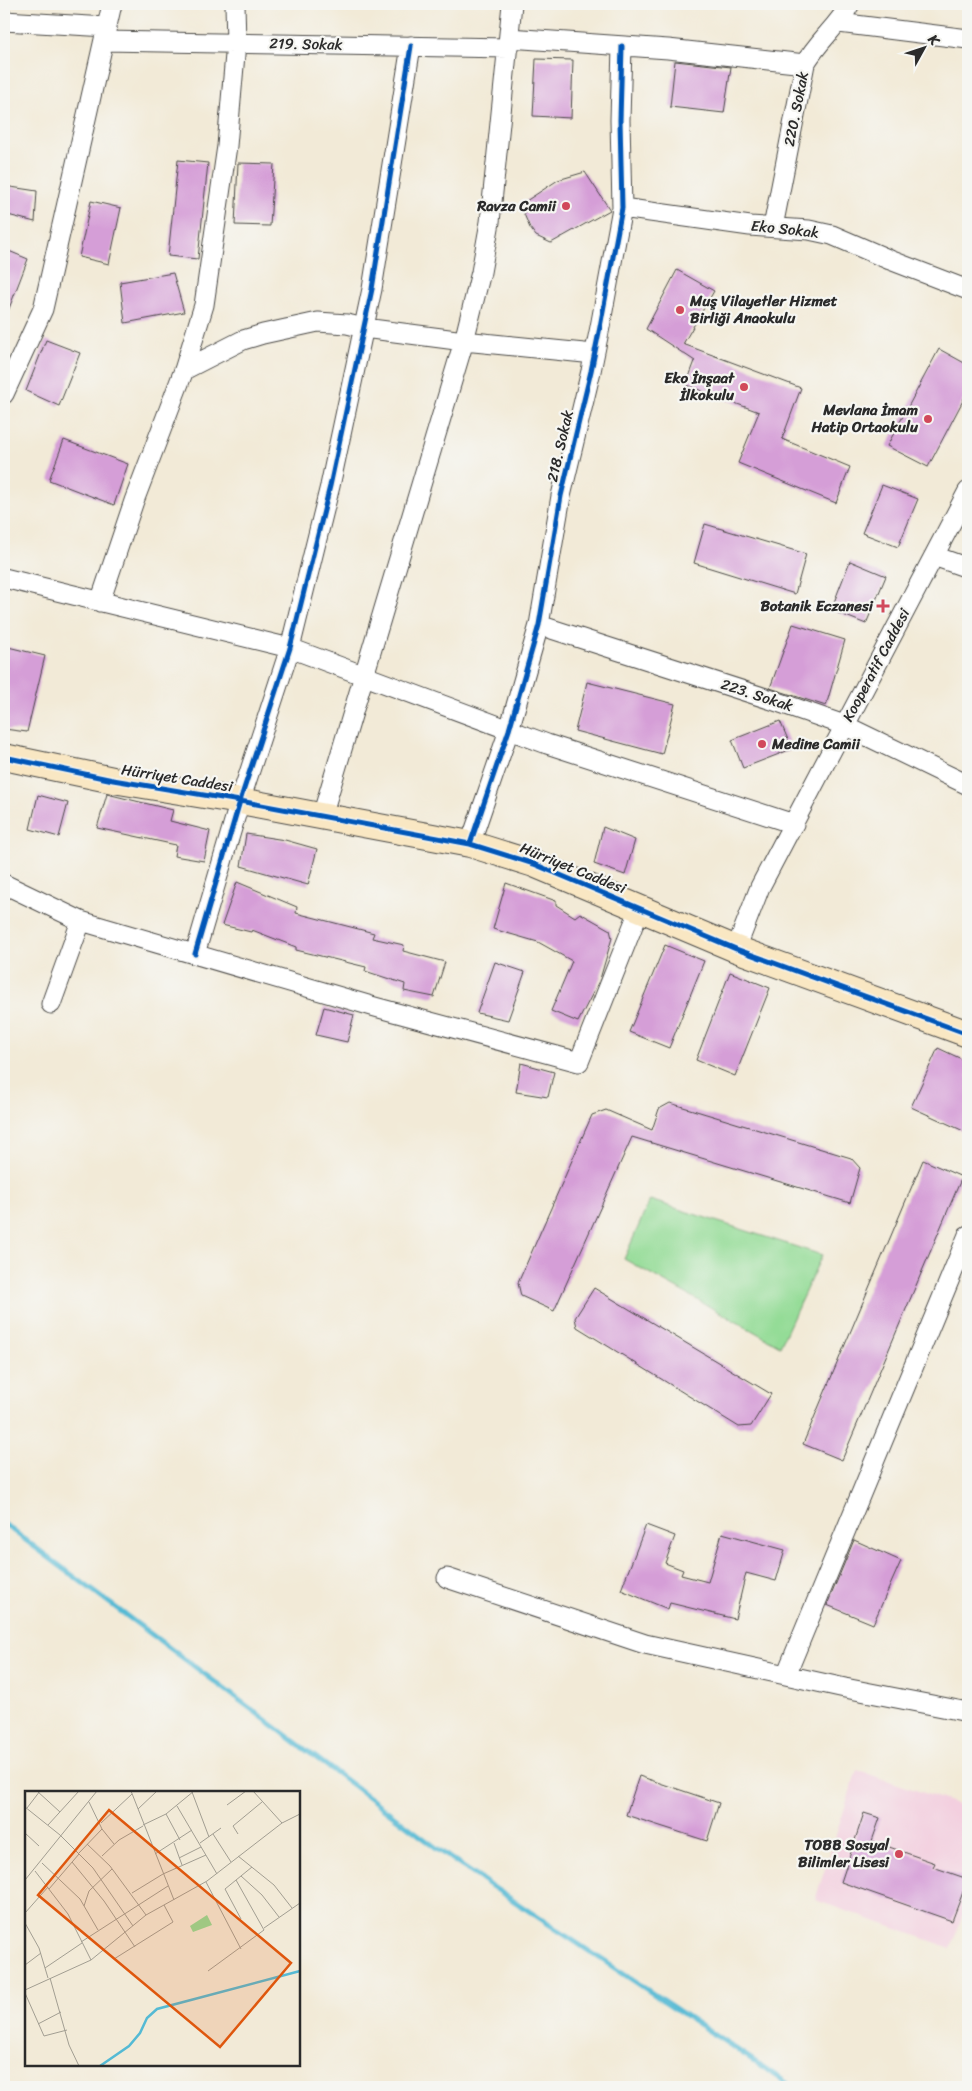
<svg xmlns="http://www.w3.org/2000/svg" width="972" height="2091" viewBox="0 0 972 2091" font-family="Sriracha,sans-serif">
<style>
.built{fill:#f3cfdf}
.green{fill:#94dc97;stroke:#608461}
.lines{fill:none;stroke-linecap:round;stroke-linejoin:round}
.stream{stroke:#55bad4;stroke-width:5}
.building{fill:#d59ed7}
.street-casing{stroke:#494845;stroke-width:21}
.secondary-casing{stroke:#494845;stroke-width:28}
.street{stroke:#fff;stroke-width:19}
.secondary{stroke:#f9e7c3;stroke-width:26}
.cycleway-casing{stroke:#f6f6f2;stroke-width:8}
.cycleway{stroke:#0057b8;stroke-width:5}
.poi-dot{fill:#d1495b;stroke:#f6f6f2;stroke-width:2}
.labels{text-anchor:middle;stroke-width:4.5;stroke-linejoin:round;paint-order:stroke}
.street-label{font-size:15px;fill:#2b2b2b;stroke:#f6f6f2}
.poi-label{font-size:15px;font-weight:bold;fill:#2b2b2b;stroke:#f6f6f2;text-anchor:end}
.inset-river{fill:none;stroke:#55bad4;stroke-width:2.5}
.inset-road{fill:none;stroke:#a29e92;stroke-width:1}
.view{fill:#df570e;fill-opacity:0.15;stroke:#df570e;stroke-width:2.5}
.inset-edge{fill:none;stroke:#2b2b2b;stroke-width:2.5}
</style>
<rect width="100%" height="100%" fill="#f6f6f2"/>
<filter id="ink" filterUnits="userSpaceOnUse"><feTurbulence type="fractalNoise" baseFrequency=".02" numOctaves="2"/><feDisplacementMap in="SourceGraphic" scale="10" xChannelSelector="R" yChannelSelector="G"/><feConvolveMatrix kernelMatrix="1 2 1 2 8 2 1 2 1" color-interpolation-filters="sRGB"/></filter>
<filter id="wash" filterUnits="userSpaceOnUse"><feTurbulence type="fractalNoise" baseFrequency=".0096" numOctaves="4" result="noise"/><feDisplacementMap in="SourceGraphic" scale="20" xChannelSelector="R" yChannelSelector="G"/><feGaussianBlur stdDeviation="1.12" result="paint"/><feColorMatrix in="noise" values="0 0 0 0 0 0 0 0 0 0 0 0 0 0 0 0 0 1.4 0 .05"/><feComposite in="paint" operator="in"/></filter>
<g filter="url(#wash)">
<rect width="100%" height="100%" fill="#f2ead7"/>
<path class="built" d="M857,1770L968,1808V1899L951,1948L815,1900Z"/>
<path class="green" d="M650,1200L822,1255L780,1346L624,1259Z"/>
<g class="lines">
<path class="stream" d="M4,1524L454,1861L793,2087"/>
</g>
<g id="blocks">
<path class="building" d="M536,59L573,60L571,118L533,116Z
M675,61L731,67L724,113L670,107Z
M178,160L208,163L198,259L168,256Z
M238,163L274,164L270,226L235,225Z
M585,172L610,210L551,243L536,236L530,228L524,214L526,201L558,180Z
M4,186L37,191L35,222L4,214Z
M91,201L121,208L109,264L79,257Z
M4,249L28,259L5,319H4Z
M677,270L714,291L683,344L801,388L782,439L850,467L836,503L738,463L759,412L686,385L695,361L646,329Z
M173,273L184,312L125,323L120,282Z
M46,340L80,353L59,406L26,391Z
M939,349L968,365V391L928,467L887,446Z
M64,440L128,464L114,505L49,480Z
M882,485L918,499L898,547L862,533Z
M705,524L806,554L795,594L694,563Z
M850,561L886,576L866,624L831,610Z
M793,624L845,640L826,706L770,688Z
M4,646L45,656L27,732L4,729Z
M587,682L675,704L662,754L575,731Z
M780,721L792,749L743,768L732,740Z
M107,794L173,810L170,821L210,831L204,861L174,856L176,845L97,828Z
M38,795L68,803L59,837L30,829Z
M603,827L635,840L625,875L594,864Z
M246,834L285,840L317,849L308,885L241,866Z
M237,882L297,907L296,913L374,933L372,938L404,945L403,951L445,962L434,997L404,991L405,984L365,971L366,967L296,950V947L252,930L251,932L222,925Z
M506,883L556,901V905L575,917L580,913L610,930L612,938L600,979L578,1022L551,1011L572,961L538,942L493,929Z
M665,945L704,961L669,1048L629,1032Z
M495,962L525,972L508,1020L477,1013Z
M730,972L770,988L735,1076L696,1060Z
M324,1007L354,1015L347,1042L316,1035Z
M938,1048L968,1062V1133L911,1107Z
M521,1063L554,1072L548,1097L516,1092Z
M670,1103L851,1158L860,1168L850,1203L632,1137L554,1311L521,1296L518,1283L592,1115L606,1110L652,1130L659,1109Z
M923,1160L962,1177L842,1460L803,1444Z
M594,1288L771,1394L751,1426L739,1427L577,1327L575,1318Z
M646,1525L675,1536L665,1563L683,1570L681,1575L708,1582L722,1533L785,1550L776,1581L746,1573L735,1619L670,1603L668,1609L621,1590Z
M854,1540L901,1561L873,1624L827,1605Z
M639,1776L719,1803L707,1841L626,1815Z
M864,1813L880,1818L872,1841L935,1863L933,1867L968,1879L952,1921L841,1882Z"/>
</g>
</g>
<g filter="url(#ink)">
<use href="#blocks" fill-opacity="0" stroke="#494845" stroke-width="1"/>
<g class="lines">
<defs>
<path id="street" d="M4,21L107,27
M839,23L968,39
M509,38L668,49L805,64
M104,41L508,48
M622,208L750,226L809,230L832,235L890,260L968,290
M773,227L805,64C817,42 838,26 850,4
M184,370L243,340L263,334L318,322L347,324L364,328L464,341L594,354
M4,394L43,309L112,4
M934,556L968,568
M4,578L290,648L547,744L794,824
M100,602L134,501L184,370L204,305L227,146L236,43L235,4
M539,625L775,701L844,725L968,785
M322,816L464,341L481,272L490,222L512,4
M470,844L509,730L539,625L561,496L591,371L600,327L622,208L620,120L622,46
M4,884L81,921L375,1007L579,1062L640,908
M736,949L760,887L968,491
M195,954L240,801L290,648L330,486L372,289L411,46
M51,1004L81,921
M447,1578L645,1644L845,1688L968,1712
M786,1675L968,1235"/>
<path id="secondary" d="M4,757L113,780L240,801L470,844L534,864L736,949L968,1034"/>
</defs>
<use href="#street" class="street-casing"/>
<use href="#secondary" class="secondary-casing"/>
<use href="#street" class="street"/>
<use href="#secondary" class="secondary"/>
<defs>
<path id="cycleway" d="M4,757L113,780L240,801L470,844L534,864L736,949L968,1034
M470,844L509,730L539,625L561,496L591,371L600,327L622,208L620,120L622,46
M195,954L240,801L290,648L330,486L372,289L411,46"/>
</defs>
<use href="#cycleway" class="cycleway-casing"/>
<use href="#cycleway" class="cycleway"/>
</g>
</g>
<g class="poi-dot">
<circle cx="566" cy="206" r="5"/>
<circle cx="680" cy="310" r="5"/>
<circle cx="744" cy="387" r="5"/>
<circle cx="928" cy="419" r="5"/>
<path d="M880.5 598.5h5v5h5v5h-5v5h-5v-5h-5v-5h5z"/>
<circle cx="762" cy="744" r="5"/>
<circle cx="899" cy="1854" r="5"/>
</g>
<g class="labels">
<g class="street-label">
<text transform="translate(306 44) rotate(1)" y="5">219. Sokak</text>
<text transform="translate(796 109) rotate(-79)" y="5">220. Sokak</text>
<text transform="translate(785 229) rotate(6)" y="5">Eko Sokak</text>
<text transform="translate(560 446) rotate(-77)" y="5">218. Sokak</text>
<text transform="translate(876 665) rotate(-62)" y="5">Kooperatif Caddesi</text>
<text transform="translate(757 695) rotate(18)" y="5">223. Sokak</text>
<text transform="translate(177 778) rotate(9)" y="5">Hürriyet Caddesi</text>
<text transform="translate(573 868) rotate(22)" y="5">Hürriyet Caddesi</text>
</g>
<g class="poi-label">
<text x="556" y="211">Ravza Camii</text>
<text x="690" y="306" text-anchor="start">Muş Vilayetler Hizmet<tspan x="690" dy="17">Birliği Anaokulu</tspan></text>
<text x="734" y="383">Eko İnşaat<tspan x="734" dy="17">İlkokulu</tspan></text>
<text x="918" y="415">Mevlana İmam<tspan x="918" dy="17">Hatip Ortaokulu</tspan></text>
<text x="873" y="611">Botanik Eczanesi</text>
<text x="772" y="749" text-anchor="start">Medine Camii</text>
<text x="889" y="1850">TOBB Sosyal<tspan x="889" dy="17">Bilimler Lisesi</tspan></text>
</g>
</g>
<g transform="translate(25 1791)">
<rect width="275" height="275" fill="#f2ead7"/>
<path d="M182,124L187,134L168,141L165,135Z" fill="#94dc97"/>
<path class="inset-river" d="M75,275L104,255L115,242L122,227L132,218L275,180"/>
<path class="inset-road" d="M12,0L35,21M106,0L149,109M228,0L257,32M167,1L184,46M64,11L77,38L89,53M202,14L221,0M152,15L192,83M0,16L35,44L68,77L108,135M2,17L15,0M113,18L132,0M141,23L155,49M76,32L107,3M23,34L54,0M118,34L141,23L169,0M0,42L14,55M188,43L206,71M213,43L208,35L237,11M149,52L157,74M175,52L196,37M62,53L85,75L121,124M54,62L77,38M130,63L167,39M77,65L94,49L118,35M213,65L249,94L267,117M154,67L176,56M47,71L79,110L110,156M17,72L55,108L73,139M10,80L43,123L66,169M216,85L237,104L254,126M0,89L72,0M181,91L216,158M24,98L54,63M107,102L138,83L181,64M59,115L64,100L87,78M0,122L23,96M216,128L200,98L227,76M0,132L14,157L23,187M239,137L275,112M56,151L143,95M89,168L148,131L139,114M0,174L16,162M20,177L57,152M183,180L239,139L211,89M25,187L44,254L54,275M0,199L66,169L121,124L182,90L257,32L275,23M0,202L19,245L42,239M13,233L36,221"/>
<path class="view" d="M84,19L266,172L195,256L13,104Z"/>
<rect width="275" height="275" class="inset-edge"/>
</g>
<rect width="972" height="2091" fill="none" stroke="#f6f6f2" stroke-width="20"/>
<g transform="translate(924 48) rotate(50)" stroke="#f6f6f2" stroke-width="4" paint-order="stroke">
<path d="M0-4L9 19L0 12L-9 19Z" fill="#2b2b2b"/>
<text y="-8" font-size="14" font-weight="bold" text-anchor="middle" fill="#2b2b2b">K</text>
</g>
</svg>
